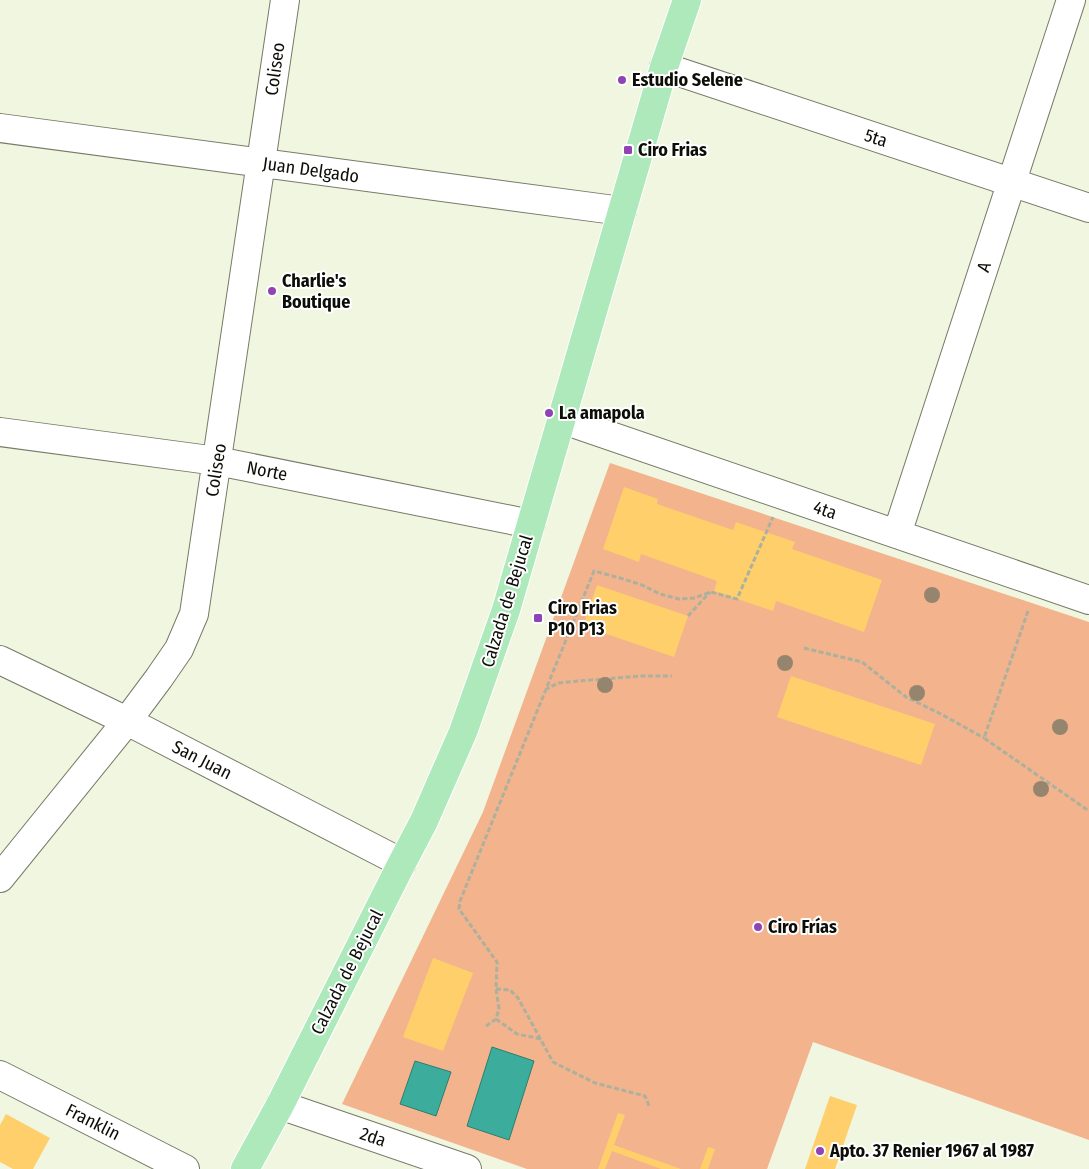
<svg xmlns="http://www.w3.org/2000/svg" width="1089" height="1169" viewBox="0 0 1089 1169" font-family="'Fira Sans Condensed',sans-serif">
<style>
.green{fill:#f3b38c}
.water{fill:#3cad9d;stroke:#2e7d70}
.building{fill:#fecf6a}
.lines{fill:none;stroke-linecap:round;stroke-linejoin:round}
.minor-casing{stroke:#767a67;stroke-width:30}
.major-casing{stroke:#fff;stroke-width:30}
.path{stroke:#acb09e;stroke-width:3;stroke-dasharray:5 2.5;stroke-linecap:butt}
.minor{stroke:#fff;stroke-width:28}
.major{stroke:#ade9bb;stroke-width:28}
.tree{fill:#96856e}
.poi-dot{fill:#9243b3;stroke:#fff;stroke-width:2}
.labels{text-anchor:middle;stroke-width:4;stroke-linejoin:round;paint-order:stroke}
.street-label{font-size:18px;fill:#0c0e07;stroke:#fff}
.poi-label{font-size:18px;font-weight:bold;fill:#0c0e07;stroke:#fff;text-anchor:start}
</style>
<rect width="100%" height="100%" fill="#f1f6e0"/>
<path class="green" d="M610,463L1089,622V1140L813,1042L767,1169H527L342,1104L483,812Z"/>
<path class="water" d="M492,1047L534,1061L509,1140L467,1126Z
M415,1061L451,1072L436,1116L400,1104Z"/>
<path class="building" d="M624,487L658,499L657,504L733,530L736,522L795,542L792,549L882,580L864,632L776,601L773,611L714,591L717,581L641,554L639,562L603,549Z
M597,585L688,616L674,657L583,626Z
M791,676L935,724L921,765L777,717Z
M433,958L473,973L443,1051L403,1037Z
M830,1096L857,1105L835,1169H805Z
M618,1113L625,1115L614,1145L681,1169H661L612,1151L605,1169H598Z
M6,1114L50,1138L33,1169H13L0,1162V1125Z
M708,1147L715,1149L708,1169H700Z"/>
<g class="lines">
<defs>
<path id="minor" d="M664,67L1089,208
M0,128L622,211
M561,419L1089,600
M0,432L217,461L531,524
M897,534L1071,0
M0,660L127,721L402,863
M0,878L127,721L159,678L179,649L194,614L285,0
M0,1075L185,1169
M280,1105L467,1169"/>
<path id="major" d="M245,1169L280,1105L402,863L424,821L463,732L506,610L664,67L687,0"/>
</defs>
<use href="#minor" class="minor-casing"/>
<use href="#major" class="major-casing"/>
<path class="path" d="M1028,611L984,738L1089,811
M688,616L710,592
M804,648L862,662L906,697L941,714L984,738
M545,690L558,683L579,681L640,676H672
M496,989L510,990L518,998L553,1062L595,1083L645,1096L650,1108
M496,1019L517,1034L541,1039
M486,1026L496,1019L499,1009L496,989L497,962L459,909L460,901L594,571L620,578L642,585L660,594L679,599L694,598L711,592L737,599L773,517"/>
<use href="#minor" class="minor"/>
<use href="#major" class="major"/>
</g>
<g class="tree">
<circle cx="932" cy="595" r="8"/>
<circle cx="785" cy="663" r="8"/>
<circle cx="605" cy="685" r="8"/>
<circle cx="917" cy="693" r="8"/>
<circle cx="1060" cy="727" r="8"/>
<circle cx="1041" cy="789" r="8"/>
</g>
<g class="poi-dot">
<circle cx="622" cy="80" r="5"/>
<rect x="623" y="145" width="10" height="10" rx="2.5"/>
<circle cx="272" cy="291" r="5"/>
<circle cx="549" cy="413" r="5"/>
<rect x="533" y="613" width="10" height="10" rx="2.5"/>
<circle cx="758" cy="927" r="5"/>
<circle cx="820" cy="1151" r="5"/>
</g>
<g class="labels">
<g class="street-label">
<text transform="translate(275 69) rotate(-82)" y="6">Coliseo</text>
<text transform="translate(876 138) rotate(18)" y="6">5ta</text>
<text transform="translate(311 170) rotate(8)" y="6">Juan Delgado</text>
<text transform="translate(984 267) rotate(-72)" y="6">A</text>
<text transform="translate(216 470) rotate(-81)" y="6">Coliseo</text>
<text transform="translate(267 471) rotate(11)" y="6">Norte</text>
<text transform="translate(825 510) rotate(19)" y="6">4ta</text>
<text transform="translate(507 601) rotate(-73)" y="6">Calzada de Bejucal</text>
<text transform="translate(202 760) rotate(27)" y="6">San Juan</text>
<text transform="translate(347 972) rotate(-63)" y="6">Calzada de Bejucal</text>
<text transform="translate(93 1122) rotate(27)" y="6">Franklin</text>
<text transform="translate(373 1137) rotate(19)" y="6">2da</text>
</g>
<g class="poi-label">
<text x="632" y="86">Estudio Selene</text>
<text x="638" y="156">Ciro Frias</text>
<text x="282" y="287">Charlie's<tspan x="282" dy="21">Boutique</tspan></text>
<text x="559" y="419">La amapola</text>
<text x="548" y="614">Ciro Frias<tspan x="548" dy="21">P10 P13</tspan></text>
<text x="768" y="933">Ciro Frías</text>
<text x="830" y="1157">Apto. 37 Renier 1967 al 1987</text>
</g>
</g>
</svg>
